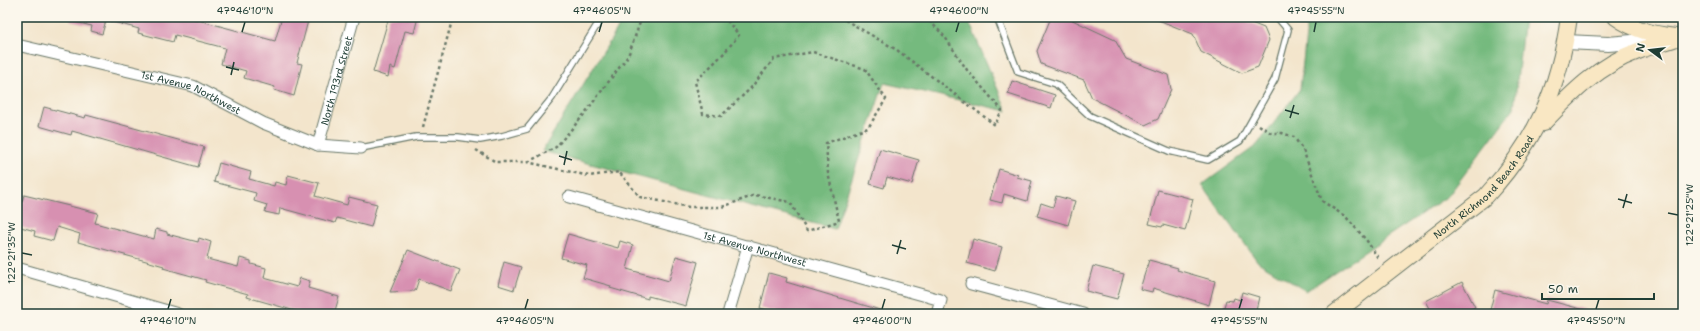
<svg xmlns="http://www.w3.org/2000/svg" width="1700" height="331" viewBox="0 0 1700 331" font-family="'Shantell Sans',sans-serif">
<style>
.forest{fill:#74ba7e;stroke:#4a7c59}
.building{fill:#d790b1}
.lines{fill:none;stroke-linecap:round;stroke-linejoin:round}
.service-casing{stroke:#697869;stroke-width:8}
.minor-casing{stroke:#697869;stroke-width:13}
.tertiary-casing{stroke:#697869;stroke-width:16}
.secondary-casing{stroke:#697869;stroke-width:18}
.path{stroke:#697869;stroke-width:2.5;stroke-dasharray:3 3;stroke-linecap:butt}
.service{stroke:#fff;stroke-width:5.5}
.minor{stroke:#fff;stroke-width:11}
.tertiary{stroke:#fff;stroke-width:14}
.secondary{stroke:#f9e7c3;stroke-width:16}
.ticks{fill:none;stroke:#1f3d34;stroke-width:1.5}
.labels{text-anchor:middle;stroke-width:3.5;stroke-linejoin:round;paint-order:stroke}
.street-label{font-size:10px;fill:#1f3d34;stroke:#fbf7ec}
.neatline{fill:none;stroke:#1f3d34;stroke-width:1.5}
.ticks-label{font-size:10px;text-anchor:middle;fill:#1f3d34}
</style>
<rect width="100%" height="100%" fill="#fbf7ec"/>
<filter id="ink" filterUnits="userSpaceOnUse"><feTurbulence type="fractalNoise" baseFrequency=".025" numOctaves="2"/><feDisplacementMap in="SourceGraphic" scale="8" xChannelSelector="R" yChannelSelector="G"/><feConvolveMatrix kernelMatrix="1 2 1 2 8 2 1 2 1" color-interpolation-filters="sRGB"/></filter>
<filter id="wash" filterUnits="userSpaceOnUse"><feTurbulence type="fractalNoise" baseFrequency=".012" numOctaves="4" result="noise"/><feDisplacementMap in="SourceGraphic" scale="16" xChannelSelector="R" yChannelSelector="G"/><feGaussianBlur stdDeviation="0.9" result="paint"/><feColorMatrix in="noise" values="0 0 0 0 0 0 0 0 0 0 0 0 0 0 0 0 0 1.4 0 .05"/><feComposite in="paint" operator="in"/></filter>
<g filter="url(#wash)">
<rect width="100%" height="100%" fill="#f3e5cc"/>
<path class="forest" d="M625,17H967L1007,111L884,83L835,229L542,151Z
M1308,17H1524L1514,108L1448,196L1306,291L1258,262L1202,185L1257,145L1300,89Z"/>
<g id="blocks">
<path class="building" d="M71,17H107L102,34L91,31L92,26L70,21Z
M111,17H187L275,41L282,17H309L297,63L302,64L294,96L274,90L275,87L244,78L246,71L221,64L225,48L175,35L173,42L138,33L139,29L110,21Z
M389,17H418L414,33L405,31L395,69L390,67L388,77L373,72Z
M1056,17H1066L1115,40L1126,59L1168,75L1171,89L1158,119L1145,125L1092,98L1084,80L1041,64L1037,51L1050,20Z
M1151,17H1236L1264,28L1269,40L1258,67L1242,73L1201,52L1193,34Z
M1012,81L1055,95L1051,108L1008,94Z
M44,107L85,118L86,115L204,147L198,167L72,131L71,135L39,126Z
M880,149L919,160L912,184L887,177L884,188L870,184Z
M219,163L251,172L249,179L274,186L275,182L286,185L288,175L319,183L315,196L347,205L349,197L377,204L371,227L337,218L335,223L280,208L279,215L265,212L267,205L254,201L256,193L214,182Z
M999,169L1018,175L1017,177L1032,181L1027,201L1004,194L1002,203L990,200Z
M1158,190L1193,199L1185,231L1163,225L1162,227L1149,224Z
M24,195L98,213L95,223L154,239L156,229L167,232V234L198,242L199,238L211,242L207,259L238,267L240,258L251,261V264L266,268L264,278L297,287L300,278L310,281L308,288L339,297L334,314H306L247,297L248,294L205,282L206,280L163,268L164,266L78,242L80,234L57,227L53,241L34,236L35,231L17,226V201L22,202Z
M1056,196L1075,201L1068,225L1037,216L1041,203L1053,207Z
M568,234L618,248L620,241L633,245L627,269L669,281L676,256L698,262L686,306L648,296V299L610,288L611,286L583,278L587,265L561,258Z
M973,239L1002,247L995,271L967,263Z
M408,250L460,270L451,291L419,279L415,291L390,292Z
M1149,260L1178,268L1177,270L1215,281L1209,305L1153,288L1152,292L1140,289Z
M504,262L521,267L514,290L498,285Z
M1093,266L1124,274L1117,299L1086,291Z
M769,273L787,278L786,282L880,310V314H782L760,308Z
M1462,282L1475,307L1462,314L1459,309L1450,314H1433L1426,301Z
M1495,290L1546,304L1547,300L1585,310L1584,314H1489Z
M1242,292L1259,297L1255,314H1222L1226,300L1233,301L1234,298L1240,300Z"/>
</g>
</g>
<g filter="url(#ink)">
<use href="#blocks" fill-opacity="0" stroke="#697869" stroke-width="1"/>
<g class="lines">
<defs>
<path id="service" d="M997,17L1018,72L1056,84L1090,116L1169,151L1208,160L1240,141L1275,79L1288,30L1277,17
M361,148L416,137H458L480,140L502,136L527,129L552,98L602,17"/>
<g id="minor">
<path id="s1" d="M17,45L193,86L263,123L318,145L361,148"/>
<path id="s2" d="M318,145L354,17"/>
<path id="s3" d="M569,197L941,300L937,314"/>
<path d="M17,268L178,314"/>
<path d="M971,284L1083,314"/>
<path d="M728,314L748,246"/>
</g>
<path id="tertiary" d="M1566,42L1608,44L1657,40"/>
<g id="secondary">
<path d="M1616,17C1634,30 1653,34 1675,37"/>
<path d="M1543,123C1571,94 1599,65 1638,51C1651,46 1665,42 1679,37"/>
<path id="s4" d="M1334,314L1486,196C1536,141 1559,90 1569,17"/>
</g>
</defs>
<use href="#service" class="service-casing"/>
<use href="#minor" class="minor-casing"/>
<use href="#tertiary" class="tertiary-casing"/>
<use href="#secondary" class="secondary-casing"/>
<path class="path" d="M840,17L897,50L995,125L1002,110L967,70L945,37L926,17
M1259,125L1271,133H1282L1294,137L1303,150L1322,201L1346,217L1367,241L1378,258
M423,127L453,17
M476,150L496,162H527L589,176L619,172L640,197L689,207H722L755,195L790,202L807,231L839,221L828,173L826,143L868,128L886,99L865,69L813,52L774,59L750,89L721,116L703,114L695,82L724,53L739,35L724,17
M528,162L556,147L582,117L628,56L642,17"/>
<use href="#service" class="service"/>
<use href="#minor" class="minor"/>
<use href="#tertiary" class="tertiary"/>
<use href="#secondary" class="secondary"/>
</g>
</g>
<path class="ticks" d="M242,32L245,22M599,32L602,22M956,32L959,22M1314,32L1316,22M226,67L239,70M231,75L234,62M1285,110L1299,114M1290,118L1294,105M559,156L572,160M564,165L567,151M1618,199L1632,203M1623,208L1627,194M1668,213L1678,215M892,245L906,249M22,253L32,255M897,254L901,240M168,309L171,299M525,309L528,299M882,309L885,299M1239,309L1242,299M1596,309L1599,299"/>
<g class="labels">
<g class="street-label">
<text dy="4" stroke="none"><textPath href="#s2" startOffset="67">North 193rd Street</textPath></text>
<text dy="4" stroke="none"><textPath href="#s1" startOffset="181">1st Avenue Northwest</textPath></text>
<text dy="4" stroke="none"><textPath href="#s4" startOffset="197">North Richmond Beach Road</textPath></text>
<text dy="4" stroke="none"><textPath href="#s3" startOffset="193">1st Avenue Northwest</textPath></text>
</g>
</g>
<rect width="1700" height="331" fill="none" stroke="#fbf7ec" stroke-width="44"/>
<g transform="translate(1650 50) rotate(285)" stroke="#fbf7ec" stroke-width="3" paint-order="stroke">
<path d="M0-3L7 15L0 10L-7 15Z" fill="#1f3d34"/>
<text y="-6" font-size="11" font-weight="bold" text-anchor="middle" fill="#1f3d34">N</text>
</g>
<path d="M1542 293v6h112v-6" fill="none" stroke="#1f3d34" stroke-width="2"/>
<text x="1548" y="293" font-size="12" fill="#1f3d34" stroke="#fbf7ec" stroke-width="3" paint-order="stroke">50 m</text>
<rect x="22" y="22" width="1656" height="287" class="neatline"/>
<g class="ticks-label">
<text x="245" y="14">47°46'10"N</text>
<text x="602" y="14">47°46'05"N</text>
<text x="959" y="14">47°46'00"N</text>
<text x="1316" y="14">47°45'55"N</text>
<text transform="translate(1689 215) rotate(-90)" y="4">122°21'25"W</text>
<text transform="translate(11 253) rotate(-90)" y="4">122°21'35"W</text>
<text x="168" y="324">47°46'10"N</text>
<text x="525" y="324">47°46'05"N</text>
<text x="882" y="324">47°46'00"N</text>
<text x="1239" y="324">47°45'55"N</text>
<text x="1596" y="324">47°45'50"N</text>
</g>
</svg>
